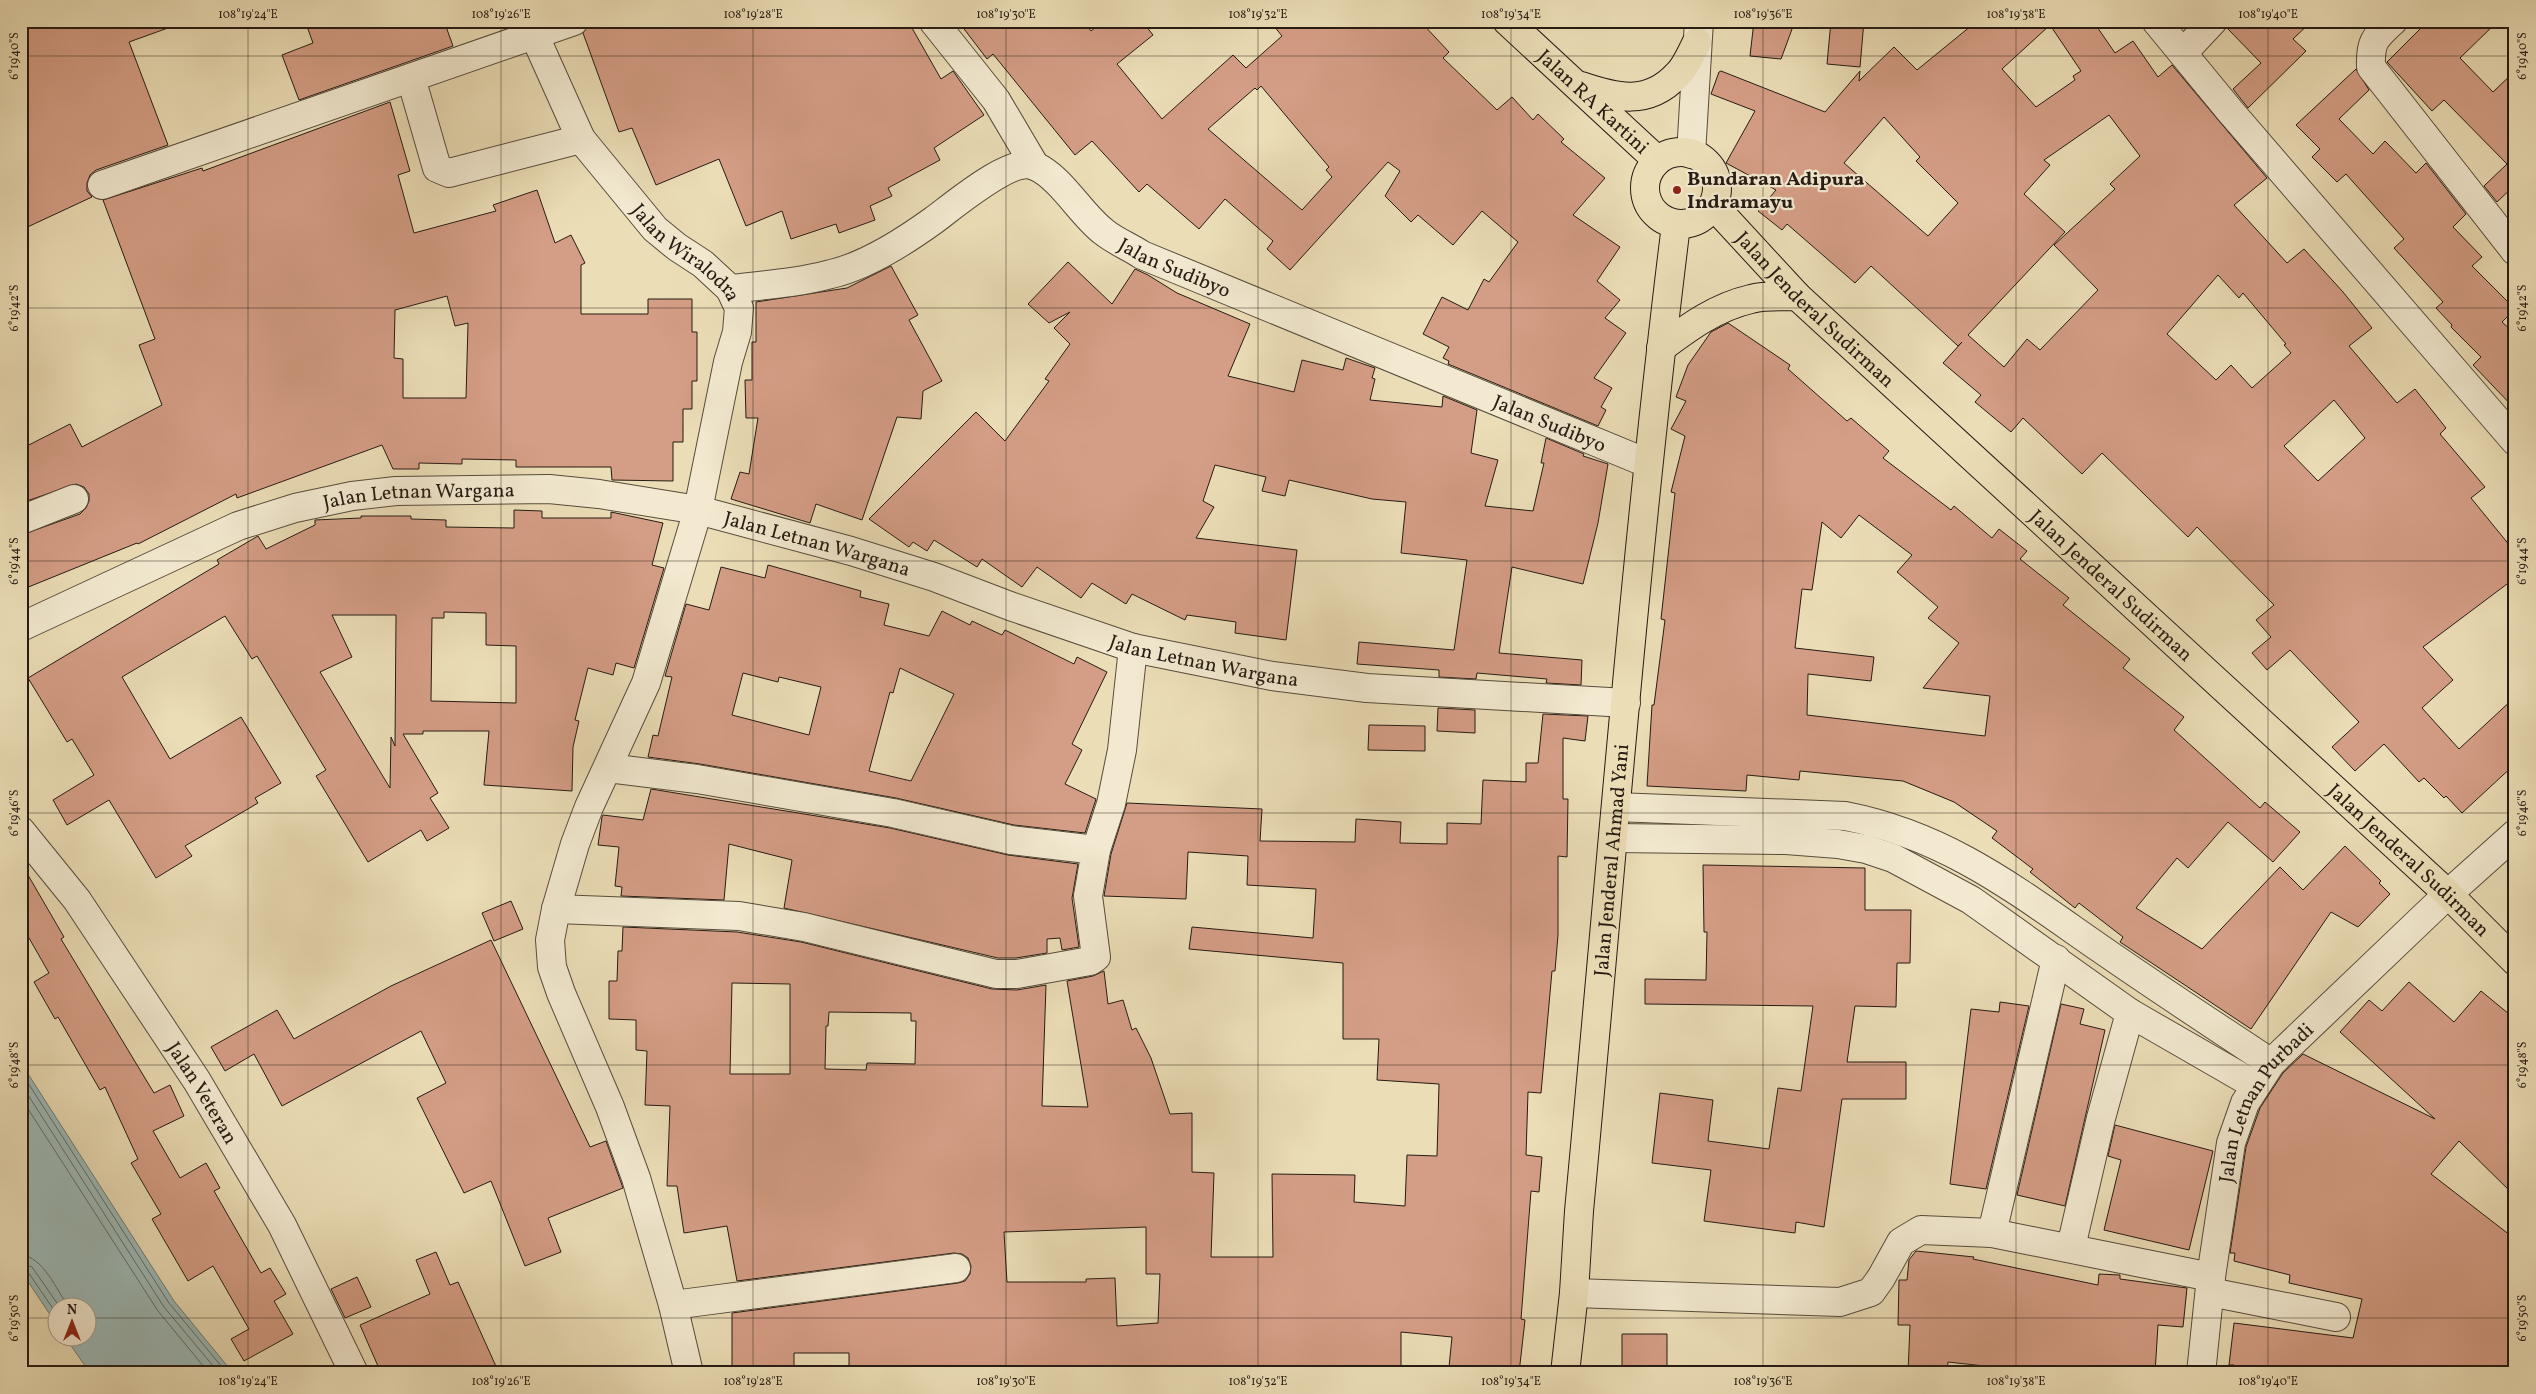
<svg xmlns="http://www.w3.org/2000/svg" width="2536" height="1394" viewBox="0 0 2536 1394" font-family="Vollkorn,serif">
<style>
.water{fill:#9cbab8;stroke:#6d7a76}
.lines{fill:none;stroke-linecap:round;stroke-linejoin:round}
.shore{stroke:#616a66;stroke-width:1}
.building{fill:#d49d85;stroke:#261b13;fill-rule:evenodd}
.minor-casing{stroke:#574c3c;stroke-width:30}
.major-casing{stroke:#261b13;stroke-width:30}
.minor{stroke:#f2e9d0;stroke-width:28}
.major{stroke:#ebddb6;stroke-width:28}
.ticks{fill:none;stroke:#261b13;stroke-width:1;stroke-opacity:0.45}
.poi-dot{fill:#8f2418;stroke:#f2e9d0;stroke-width:2}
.labels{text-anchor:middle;stroke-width:4.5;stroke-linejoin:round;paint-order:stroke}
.street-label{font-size:20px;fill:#261b13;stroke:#f2e9d0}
.poi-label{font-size:20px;font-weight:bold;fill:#261b13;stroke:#f2e9d0;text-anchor:start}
.neatline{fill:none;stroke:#261b13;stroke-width:2}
.ticks-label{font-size:12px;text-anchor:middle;fill:#261b13}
</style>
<rect width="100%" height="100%" fill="#ebddb6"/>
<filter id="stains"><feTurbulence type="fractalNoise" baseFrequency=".004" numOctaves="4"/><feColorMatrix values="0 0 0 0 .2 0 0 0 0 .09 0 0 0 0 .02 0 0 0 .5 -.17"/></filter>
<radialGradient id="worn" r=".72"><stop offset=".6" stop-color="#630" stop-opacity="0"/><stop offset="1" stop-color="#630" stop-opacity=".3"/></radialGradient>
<path class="water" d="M21,1063L174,1301L233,1373H90L65,1337L88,1336V1306H58L57,1325L21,1271Z"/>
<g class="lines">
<path class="shore" d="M21,1072L169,1303L227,1373
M21,1084L164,1307L219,1373
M21,1098L158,1311L209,1373
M21,1255C43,1256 57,1291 68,1306
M21,1263L32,1267L59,1306
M21,1269L28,1272L58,1316"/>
</g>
<path class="building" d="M21,21H179V24L129,42L168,145L96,170L90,175L87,183V191L92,197L21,230Z
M305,21H444L453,46L299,100L282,55L313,43Z
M589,21H908L941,79L953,71L984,115L934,148L940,160L888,188L892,196L870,206L875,220L839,233L836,224L791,239L782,211L746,226L719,159L656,185L632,128L619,132L583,33Z
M958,21H1083L1091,31L1103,21H1142L1153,35L1117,64L1162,119L1233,55L1246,68L1282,36L1270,21H1420L1449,52L1443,58L1497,110L1512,97L1533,120L1538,114L1564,139L1561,142L1605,178L1573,215L1620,247L1597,281L1620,300L1605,318L1626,333L1594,378L1612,388L1601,407L1606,410L1598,426L1448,364L1449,361L1443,358L1449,347L1423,334L1442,297L1468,310L1484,279L1489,282L1518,242L1482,211L1453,245L1418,215L1411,222L1385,196L1400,171L1388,162L1290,270L1267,249L1273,241L1225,199L1199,229L1147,184L1139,192L1092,141L1075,155L993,54L987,59ZM1261,86L1329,167L1326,170L1332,177L1302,210L1208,129L1255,88L1257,90Z
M1754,21H1795L1781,59L1750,56Z
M1831,21H1864L1860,67L1827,64Z
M1977,21H2093L2115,53L2133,41L2158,77L2172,65L2267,178L2234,205L2287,263L2304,249L2343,292L2372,328L2349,346L2397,403L2415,389L2446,428L2440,434L2485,487L2471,498L2515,552V578L2423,647L2453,680L2422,708L2459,749L2515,697V764L2462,813L2446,796L2444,798L2424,778L2419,782L2384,744L2355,771L2332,747L2359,722L2290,650L2267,670L2252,653L2271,637L2256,620L2274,605L2197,527L2188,537L2102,453L2082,474L2023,418L2011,432L1975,402L1981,395L1943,363L1962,342L1958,346L1871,266L1855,283L1787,224L1782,230L1758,211L1776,190L1726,163L1755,111L1711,94L1719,72L1721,71L1825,112L1860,71L1859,81L1894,47L1917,70ZM2050,25L2081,71L2073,76L2075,80L2036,107L2002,69ZM2109,115L2140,156L2110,184L2115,189L2054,245L2098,290L2040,350L2027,339L2004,367L1968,335L2065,232L2024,194L2050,165L2044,160ZM1884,117L1920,157L1916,161L1958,203L1928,236L1844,163ZM2218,275L2239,298L2243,293L2286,344L2284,345L2291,353L2252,388L2231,365L2216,380L2167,334ZM2334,400L2365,438L2318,481L2284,446Z
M2228,21H2312L2293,39L2306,51L2248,108L2233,89L2261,63L2227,28Z
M2428,21H2498L2460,58L2493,92L2515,71V185L2497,202L2484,186L2507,164L2444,100L2432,111L2387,62Z
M2356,69L2369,90L2339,119L2373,154L2385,141L2416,173L2426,163L2466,214L2453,227L2482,257L2472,266L2515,309L2502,322L2515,334V409L2473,365L2481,357L2451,327L2452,325L2436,308L2443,302L2394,248L2404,239L2346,174L2337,182L2312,157L2320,149L2296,125Z
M390,102L410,171L398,175L414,233L496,211L493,205L537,190L555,243L571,235L585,263L581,265V314H648V299H692V332H697V381H692V409H683V442H673V481L612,480L611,467H516V460L462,459V464L419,463V469H393L382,445L237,498L236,494L138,544L137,543L21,590V535L80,514L86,508L89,501V494L84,487L76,484L21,503V449L70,424L82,447L162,405L139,345L155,339L103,200L202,168L203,171ZM447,296L455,326L468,323L466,398H403V359L394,358L395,310Z
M1068,262L1112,304L1135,269L1148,275L1177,293L1250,324L1228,376L1294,392L1302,360L1343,370L1346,358L1375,368L1372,378L1375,379L1370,400L1442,407L1443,396L1477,410L1471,453L1498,460L1485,506L1533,511L1544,463H1541L1546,438L1584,454L1583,456L1608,464L1598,523L1583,584L1512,567L1499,653L1582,660L1581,685L1546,683L1547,679L1477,673L1476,679L1439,677V670L1357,664L1359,642L1454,650L1467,560L1401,553L1406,502L1372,499L1289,480L1285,496L1262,491L1266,477L1215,465L1203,501L1214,507L1196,538L1297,550L1286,640L1235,633L1236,622L1187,615L1185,620L1132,594L1126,604L1092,583L1081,598L1037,567L1022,587L982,559L977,567L934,540L927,551L913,542L909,547L869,519L976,412L1005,441L1049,381L1045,379L1070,344L1054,328L1070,312L1049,323L1028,304Z
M891,266L918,315L909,320L942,381L923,391L921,419L897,417L862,520L816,504L810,523L731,499L740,472L749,474L758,418H746L745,380H752V342H756V302L847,288Z
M1728,323L1790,365L1788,369L1847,421L1851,418L1889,451L1883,458L1951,510L1954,506L1992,538L1999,529L2027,551L2020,559L2069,598L2063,605L2130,659L2123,668L2184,717L2174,730L2260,808L2265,802L2300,832L2273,862L2228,822L2188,868L2177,858L2136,908L2202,949L2280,867L2303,890L2345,846L2381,881L2379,883L2390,894L2358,927L2331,912L2251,1029L2120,942L2123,937L2079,903L2075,908L2030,872L2033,869L1992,838L1997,831L1954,802L1903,781L1800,771L1799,780L1747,775L1746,791L1647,786L1652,705H1654L1665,620L1661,619L1675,493L1671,492L1685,436L1671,429L1686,401L1676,397L1688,365L1711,332ZM1859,515L1912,555L1897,572L1938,607L1928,618L1959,643L1923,688L1990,696L1985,736L1807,715L1808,674L1871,681L1874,657L1795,648L1802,589L1812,590L1822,522L1841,538Z
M514,510L542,511V518H611V512L663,523L652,565L664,568L634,668L616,663L613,675L588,668L575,720L579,721L573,747L572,791L484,785L489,731H423V734H403L438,793L430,798L449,828L427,841L421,830L368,862L316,776L326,770L257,656L252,659L225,616L122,677L170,759L241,717L281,783L255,798L258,803L185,846L192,856L156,878L109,800L67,825L53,800L94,775L72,739L67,742L28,678L219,564L217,560L258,536L266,549L315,525V520L361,518V516H411V519L446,520V527L514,528ZM444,612L486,613V645L516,646V703L431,701L432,618H444ZM332,615H396L395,746L391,737L390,788L320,672L352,657Z
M768,565L861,591L860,597L889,604L884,625L929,636L942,611L970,625L972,621L1002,635L1005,630L1074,664L1077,657L1107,672L1072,744L1082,750L1065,784L1096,799L1085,833L1014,825L896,798L700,764L648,757L653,735L658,736L672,677L665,676L686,604L709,610L721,567L765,578ZM900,668L954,694L911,781L869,771L890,692L893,693ZM743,673L778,682L779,677L821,687L809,735L732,715Z
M1438,708L1475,710V733L1437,731Z
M1543,714L1588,716L1585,741L1563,738V799H1568L1567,857L1558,856V935L1555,971H1552L1541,1093L1528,1092L1526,1155L1542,1157L1539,1192L1531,1191L1521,1319L1525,1320L1519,1373L1449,1367L1452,1337L1401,1332V1373H849V1353H794V1373H732V1313L958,1283L965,1281L970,1274L971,1266L968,1258L962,1254L954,1253L737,1281L727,1226L684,1233L677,1186H667L670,1106L645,1105L647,1051L636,1050V1020L609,1019V981H617L618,951H622L623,927L737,932L801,942L992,989L1017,990L1046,985L1042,1106L1088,1107L1067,981L1093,976L1104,971L1108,1004L1123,1000L1132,1030L1136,1028L1151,1058L1170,1114L1192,1113V1172L1214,1173L1211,1257H1273L1272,1174L1355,1175L1354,1202L1405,1206L1407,1155L1437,1156L1439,1084L1377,1080L1379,1039H1343V963L1189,949L1192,927L1313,938L1316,889L1247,885L1248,856L1188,852L1186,899L1104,896L1111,854L1127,803L1262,809L1260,841L1355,842L1356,819L1401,822L1400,843L1447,844V823L1481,824L1483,780L1526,782V763H1538ZM732,983L790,984V1074H730ZM829,1012L911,1013V1021H916L915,1064L867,1063L866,1070L825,1069L826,1026H828ZM1146,1227V1274H1160L1158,1323L1117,1326L1115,1278L1086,1279V1282H1007L1004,1232Z
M1369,725L1425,726V751L1368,750Z
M651,789L890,828L1008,855L1078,864L1072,898L1079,947L1062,950L1060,938L1047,939V953L1016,958H998L784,908L792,860L729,844L724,900L621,896L622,887L615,886L619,847L598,845L602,817L603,815L643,820Z
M21,863L64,937L61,939L154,1093L170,1085L184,1116L153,1131L180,1178L206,1163L220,1188L214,1191L261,1273L270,1268L286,1294L274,1301L293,1334L244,1361L231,1339L249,1329L213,1266L188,1281L152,1219L161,1214L131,1163L138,1159L105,1087L100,1090L58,1017L55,1019L34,982L49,973L21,924Z
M1703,865L1865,868V910H1911L1910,963H1897L1896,1007L1855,1006L1847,1062H1906V1099H1842L1824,1227L1796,1222L1795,1233L1704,1221L1711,1170L1652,1163L1660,1093L1713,1100L1708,1141L1769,1149L1778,1088L1801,1091L1813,1006L1645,1004V979L1706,980L1707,932H1704Z
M511,901L523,929L494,941L482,913Z
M491,940L590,1147L606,1141L623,1188L548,1218L561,1252L525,1266L491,1181L464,1193L417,1098L446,1083L421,1031L282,1106L254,1054L225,1071L211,1047L277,1010L294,1039L391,986Z
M2409,982L2454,1022L2481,991L2515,1019V1196L2459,1141L2431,1174L2515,1239V1373H2233L2234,1365H2229L2234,1323L2353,1338L2362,1299L2289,1283L2290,1275L2234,1261L2235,1253H2230L2246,1147L2260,1108L2283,1073L2303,1054L2435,1119L2340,1032L2369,1000L2382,1011Z
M2000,1002L2029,1006L1986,1189L1950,1184L1971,1009L1999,1012Z
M2061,1004L2084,1009L2080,1024L2105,1030L2065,1206L2017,1195Z
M2115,1125L2213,1151L2189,1250L2104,1230L2121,1160L2108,1156Z
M1916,1251L1974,1257L1973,1259L2098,1285L2099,1274L2120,1275V1279L2187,1288L2183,1327L2158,1325L2155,1373H2011L2012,1369L1948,1362L1947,1373H1908L1910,1325H1898L1899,1280H1907L1909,1260Z
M436,1252L450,1285L458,1282L499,1373H381L360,1325L430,1294L416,1260Z
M357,1277L371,1307L345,1318L331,1289Z
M1622,1334H1667V1373H1622Z"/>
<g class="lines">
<defs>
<g id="minor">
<path id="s1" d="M528,21L581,139L655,229L677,247L703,264L730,289L739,308L737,332L728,362L698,510L646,683L589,807L575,844L556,909L550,940L552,967L561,993L610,1107L636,1178L673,1305L689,1373"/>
<path d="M933,21L996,100L1035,166"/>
<path d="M2156,21L2230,111L2515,441"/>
<path d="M2393,21C2375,38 2370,41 2371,67L2515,251"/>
<path d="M2183,53L2213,21"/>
<path d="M411,78L437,168L449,173L581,139"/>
<path d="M1691,154L1699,21"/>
<path d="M102,185L574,21"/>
<path id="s2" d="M730,289C764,285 798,283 831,274C866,266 905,241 934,220C953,206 1012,156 1035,166C1062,178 1081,215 1104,232C1115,241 1130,247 1142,255L1647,463"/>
<path d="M21,520L74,499"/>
<path id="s3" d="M21,627L238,526L295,508L352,496L396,491L549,489L599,494L698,510L851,551L934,577L1010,606L1133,648L1272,676L1367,688L1626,703"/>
<path d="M1616,807L1845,816C1948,836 2017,891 2101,949C2157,988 2214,1025 2271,1063"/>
<path id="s4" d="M21,831L77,900L197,1081L282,1225L354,1373"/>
<path d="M1614,838L1786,840L1838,844L1866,849L1893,858L1971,900L2130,1013L2255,1085"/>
<path d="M1096,850L1111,804L1122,750L1133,648"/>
<path d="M556,909L739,916L804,927L996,974H1017L1090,961L1096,957L1088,896L1096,850L1011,840L893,813L697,779L608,768"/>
<path d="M1992,1233L2056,959"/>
<path d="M2071,1247L2101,1118L2130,1013"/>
<path d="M2210,1292L2336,1317"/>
<path d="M1574,1293L1840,1302L1871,1292L1881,1278L1901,1242L1921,1230L1992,1233L2211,1277"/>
<path d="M673,1305L956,1268"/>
<path id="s5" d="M2201,1373L2211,1277L2231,1143L2245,1103L2271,1063L2448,894L2515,834"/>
</g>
<g id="major">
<path id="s6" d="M1507,21L1657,160"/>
<path d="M1581,86C1616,98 1648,106 1677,75C1686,67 1691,53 1697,42"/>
<circle cx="1681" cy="188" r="36"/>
<path id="s7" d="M1713,205L1797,296L2448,894L2515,961"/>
<path d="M1661,348C1689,327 1716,307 1751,299C1766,295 1783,297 1797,296"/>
<path id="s8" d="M1565,1373L1574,1293L1579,1211C1610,882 1635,553 1676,225"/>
</g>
</defs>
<use href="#minor" class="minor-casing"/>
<use href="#major" class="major-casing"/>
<use href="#minor" class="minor"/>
<use href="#major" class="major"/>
</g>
<path class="ticks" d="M248,21V1373M501,21V1373M753,21V1373M1006,21V1373M1258,21V1373M1511,21V1373M1763,21V1373M2016,21V1373M2268,21V1373M21,56H2515M21,308H2515M21,561H2515M21,813H2515M21,1065H2515M21,1318H58M88,1318H2515"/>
<circle class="poi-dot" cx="1677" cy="190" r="5"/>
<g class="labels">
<g class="street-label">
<text dy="7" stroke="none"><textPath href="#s6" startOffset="118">Jalan RA Kartini</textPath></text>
<text dy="7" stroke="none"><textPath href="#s1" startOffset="285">Jalan Wiralodra</textPath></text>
<text dy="7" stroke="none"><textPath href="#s2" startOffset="512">Jalan Sudibyo</textPath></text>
<text dy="7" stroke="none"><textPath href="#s7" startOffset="146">Jalan Jenderal Sudirman</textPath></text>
<text dy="7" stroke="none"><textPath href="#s2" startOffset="918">Jalan Sudibyo</textPath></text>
<text dy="7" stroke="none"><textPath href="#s3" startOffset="424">Jalan Letnan Wargana</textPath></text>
<text dy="7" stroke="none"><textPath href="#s3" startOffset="829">Jalan Letnan Wargana</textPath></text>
<text dy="7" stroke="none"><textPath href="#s7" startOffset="551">Jalan Jenderal Sudirman</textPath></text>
<text dy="7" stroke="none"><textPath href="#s3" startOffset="1234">Jalan Letnan Wargana</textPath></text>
<text dy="7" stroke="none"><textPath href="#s8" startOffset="515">Jalan Jenderal Ahmad Yani</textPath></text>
<text dy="7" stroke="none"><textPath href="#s7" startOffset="956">Jalan Jenderal Sudirman</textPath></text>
<text dy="7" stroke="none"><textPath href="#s4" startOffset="319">Jalan Veteran</textPath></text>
<text dy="7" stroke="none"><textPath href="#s5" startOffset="284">Jalan Letnan Purbadi</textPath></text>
</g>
<g class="poi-label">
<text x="1687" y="185">Bundaran Adipura<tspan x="1687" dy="23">Indramayu</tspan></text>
</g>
</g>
<rect width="2536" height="1394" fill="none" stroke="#ebddb6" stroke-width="55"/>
<g transform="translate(72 1322)"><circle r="24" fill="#f2e9d0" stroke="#a09784"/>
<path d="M0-4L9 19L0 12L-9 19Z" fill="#8f2418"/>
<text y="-8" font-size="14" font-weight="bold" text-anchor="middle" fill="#261b13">N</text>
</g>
<rect x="28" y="28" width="2480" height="1338" class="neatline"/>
<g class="ticks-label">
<text x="248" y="18">108°19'24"E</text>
<text x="501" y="18">108°19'26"E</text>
<text x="753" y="18">108°19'28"E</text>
<text x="1006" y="18">108°19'30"E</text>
<text x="1258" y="18">108°19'32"E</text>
<text x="1511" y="18">108°19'34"E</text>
<text x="1763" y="18">108°19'36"E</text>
<text x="2016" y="18">108°19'38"E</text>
<text x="2268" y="18">108°19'40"E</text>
<text transform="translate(14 56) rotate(-90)" y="4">6°19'40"S</text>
<text transform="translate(2522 56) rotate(-90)" y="4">6°19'40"S</text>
<text transform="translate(14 308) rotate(-90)" y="4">6°19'42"S</text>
<text transform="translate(2522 308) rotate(-90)" y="4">6°19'42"S</text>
<text transform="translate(14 561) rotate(-90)" y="4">6°19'44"S</text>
<text transform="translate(2522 561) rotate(-90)" y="4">6°19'44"S</text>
<text transform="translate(14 813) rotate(-90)" y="4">6°19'46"S</text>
<text transform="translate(2522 813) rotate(-90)" y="4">6°19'46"S</text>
<text transform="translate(14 1065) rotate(-90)" y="4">6°19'48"S</text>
<text transform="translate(2522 1065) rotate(-90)" y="4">6°19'48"S</text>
<text transform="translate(14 1318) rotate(-90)" y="4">6°19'50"S</text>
<text transform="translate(2522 1318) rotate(-90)" y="4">6°19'50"S</text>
<text x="248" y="1385">108°19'24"E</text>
<text x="501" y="1385">108°19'26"E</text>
<text x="753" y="1385">108°19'28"E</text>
<text x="1006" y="1385">108°19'30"E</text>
<text x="1258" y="1385">108°19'32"E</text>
<text x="1511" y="1385">108°19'34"E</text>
<text x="1763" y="1385">108°19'36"E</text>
<text x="2016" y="1385">108°19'38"E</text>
<text x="2268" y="1385">108°19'40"E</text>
</g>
<rect width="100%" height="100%" filter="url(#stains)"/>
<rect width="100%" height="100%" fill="url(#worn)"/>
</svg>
